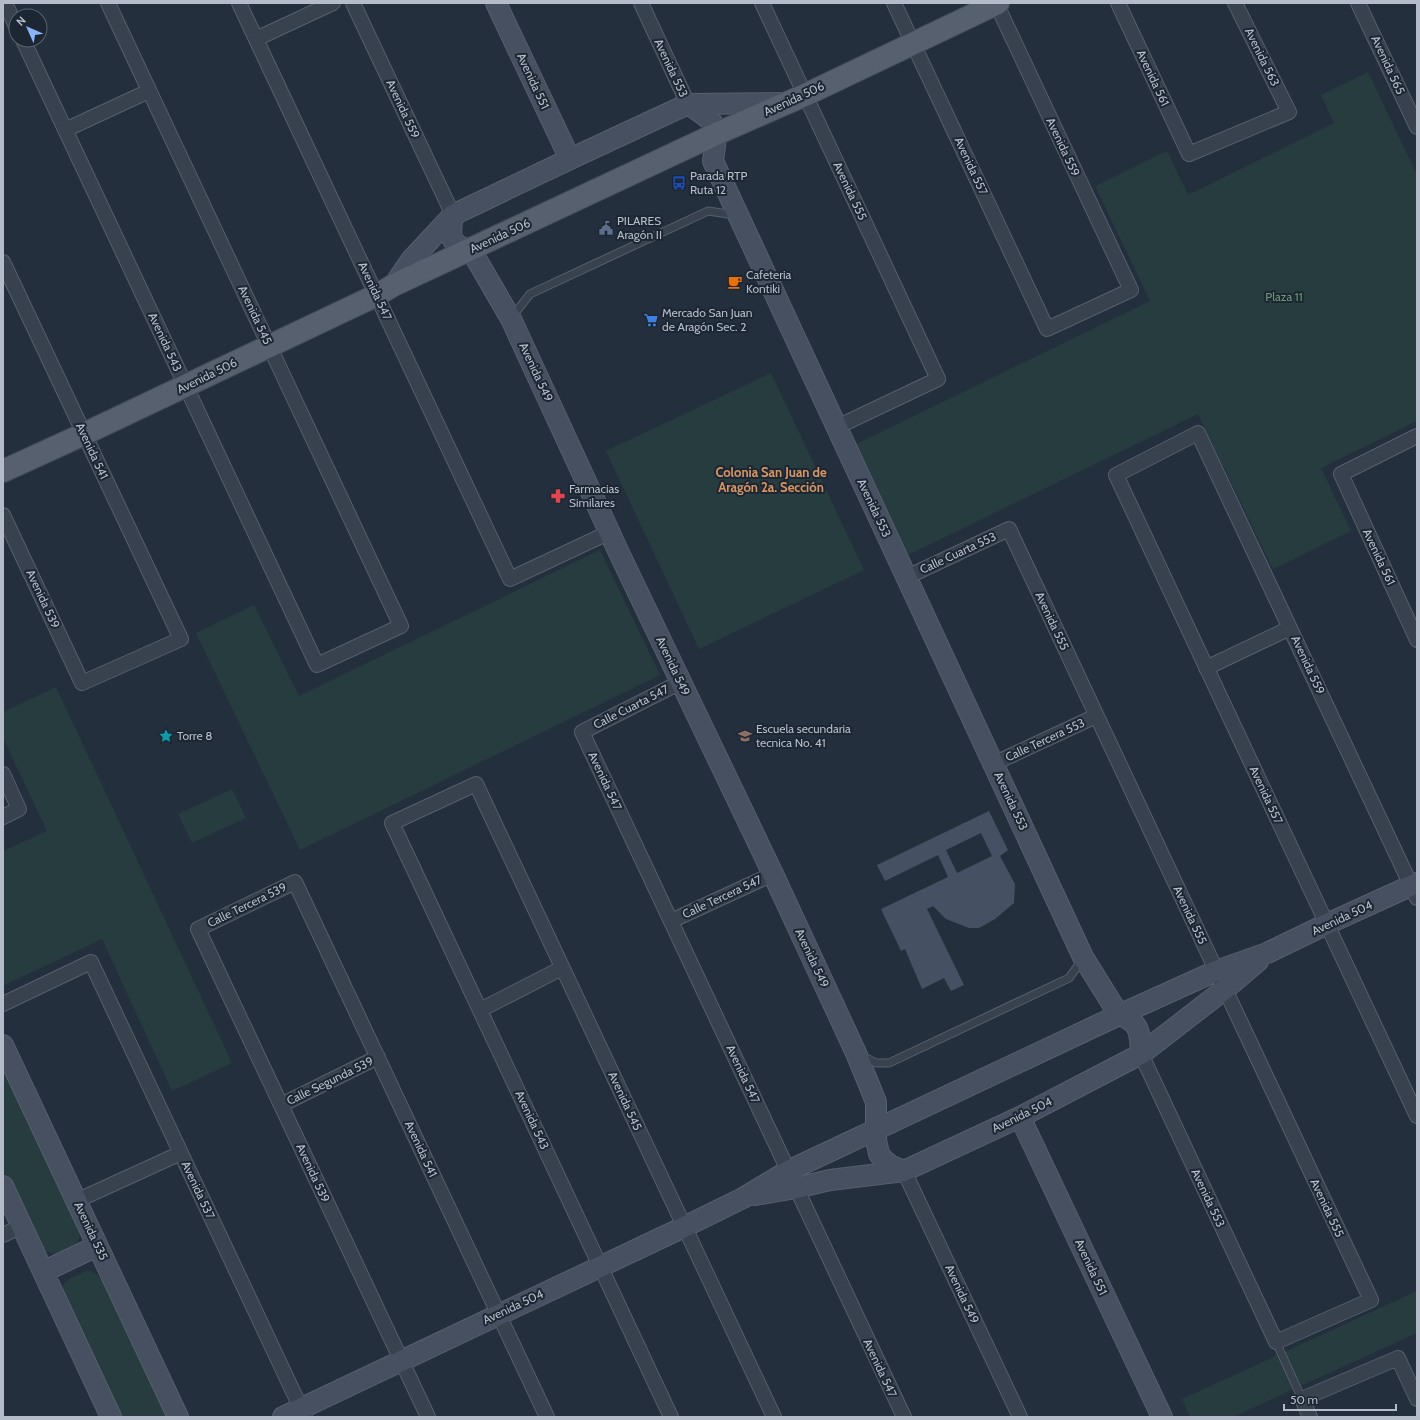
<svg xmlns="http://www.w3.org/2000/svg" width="1420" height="1420" viewBox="0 0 1420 1420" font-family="Cabin,sans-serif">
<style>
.green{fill:#263c3f}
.building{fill:#455162;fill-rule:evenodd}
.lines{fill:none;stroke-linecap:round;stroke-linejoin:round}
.lane-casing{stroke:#565f6c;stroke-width:9}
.street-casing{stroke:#565f6c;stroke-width:16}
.secondary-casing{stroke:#565f6c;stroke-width:22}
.primary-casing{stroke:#414a57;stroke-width:24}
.lane{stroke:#38414e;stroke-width:7}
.street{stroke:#38414e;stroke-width:14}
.secondary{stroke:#465061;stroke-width:20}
.primary{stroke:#56606e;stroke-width:22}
.labels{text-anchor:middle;stroke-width:4;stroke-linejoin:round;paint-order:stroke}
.street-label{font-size:12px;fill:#b4bcc9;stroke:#1d2633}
.poi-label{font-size:12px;fill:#b4bcc9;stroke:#1d2633;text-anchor:start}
.park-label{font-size:12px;fill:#6b9a76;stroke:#1d2633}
.neighbourhood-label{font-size:13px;font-weight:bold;fill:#d59563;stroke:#1d2633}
</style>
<rect width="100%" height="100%" fill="#242f3e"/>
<path class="green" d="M1368,72L1417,175V421L1321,468L1351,531L1273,569L1198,414L904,557L850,447L1150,301L1095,186L1167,151L1188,195L1334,123L1321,95Z
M771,373L864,570L699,649L606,451Z
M600,550L660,675L300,850L196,633L254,605L299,696Z
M56,687L232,1063L172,1091L102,939L3,986V851L47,831L3,738V712Z
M232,789L246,818L192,843L178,814Z
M3,1069L74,1220L80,1236L76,1245L55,1254L45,1251L40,1243L3,1172Z
M89,1270L96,1274L104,1282L167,1417H122L63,1295V1285L69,1279Z
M1417,1291V1333L1233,1417H1190L1182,1399Z"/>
<path class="building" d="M989,811L1008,850L1000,856L1015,884L1014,903L995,919L979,928H969L946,919L933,906L927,909L964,985L951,991L944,978L922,989L905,949L901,951L881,909L948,877L938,855L885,881L877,865ZM981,833L992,856L957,873L946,850Z"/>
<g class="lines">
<defs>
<path id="lane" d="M512,317L530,294L708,211L735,215
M862,1056L876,1063H889L1069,978L1082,960
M1276,1342L1302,1399"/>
<path id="street" d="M5,3L16,26
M239,3L510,579L610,532
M353,3L453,215
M641,3L688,104
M762,3L938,379L837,427
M894,3L1047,329L1131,290L996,3
M1118,3L1189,154L1289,112L1235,3
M1358,3L1417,127
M256,39L333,3
M23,40L317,665L401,626L108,3
M65,130L149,91
M3,262L181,639L82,683L3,515
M1417,436L1341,474L1417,640
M907,577L1009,529L1371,1300L1276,1342L1141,1054
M1206,668L1290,628
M681,682L582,732L904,1417
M993,764L1096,716
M3,774L19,809L3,817
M1417,898L1198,433L1116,475L1417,1116
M671,921L773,874
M3,1004L91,962L305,1417
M480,1010L562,968
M281,1105L378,1057
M904,1171L1020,1417
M76,1201L181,1153
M3,1235L22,1226
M428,1417L198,929L295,882L547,1417
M671,1417L392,823L476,784L774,1417
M1310,1417L1302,1399L1398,1358L1417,1399"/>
<path id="secondary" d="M496,3L570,159
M688,104C720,125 718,124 713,161L1083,957L1119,1015
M453,215C450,235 448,245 471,250L511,319L620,555L773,874L856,1053L876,1102V1140L879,1154L884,1160L890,1165L904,1171
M394,285L411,260L453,215L570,159L688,104L786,103
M1119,1015C1141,1022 1140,1034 1141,1054
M3,1045L178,1417
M1020,1117L1162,1417
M3,1186L111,1417
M755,1195L796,1188L830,1180L904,1171L1020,1117L1141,1054L1225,989L1258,961
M43,1272L97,1246
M283,1417L684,1227L743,1198L788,1171L1119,1015L1216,971L1267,953L1327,924L1417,883"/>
<path id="primary" d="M3,471L84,434L377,295L394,285L716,134L805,95L998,3"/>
</defs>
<use href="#lane" class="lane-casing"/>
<use href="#street" class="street-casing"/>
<use href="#secondary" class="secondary-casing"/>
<use href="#primary" class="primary-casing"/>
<use href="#lane" class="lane"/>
<use href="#street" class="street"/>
<use href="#secondary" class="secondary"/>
<use href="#primary" class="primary"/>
</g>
<defs>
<symbol id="bus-bare" viewBox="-9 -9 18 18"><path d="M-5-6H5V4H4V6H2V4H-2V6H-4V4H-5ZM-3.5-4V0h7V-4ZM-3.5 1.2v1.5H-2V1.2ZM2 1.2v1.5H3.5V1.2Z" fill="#1a4fb4" stroke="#1d2633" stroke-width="2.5" paint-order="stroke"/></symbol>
<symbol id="civic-bare" viewBox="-9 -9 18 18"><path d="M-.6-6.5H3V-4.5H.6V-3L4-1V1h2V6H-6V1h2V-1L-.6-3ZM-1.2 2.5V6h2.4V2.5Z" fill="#5c6f8a" stroke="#1d2633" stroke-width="2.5" paint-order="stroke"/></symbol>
<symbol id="cafe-bare" viewBox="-9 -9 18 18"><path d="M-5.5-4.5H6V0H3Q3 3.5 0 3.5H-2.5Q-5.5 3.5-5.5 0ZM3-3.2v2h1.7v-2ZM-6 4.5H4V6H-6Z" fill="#e8710a" stroke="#1d2633" stroke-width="2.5" paint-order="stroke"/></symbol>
<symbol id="supermarket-bare" viewBox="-9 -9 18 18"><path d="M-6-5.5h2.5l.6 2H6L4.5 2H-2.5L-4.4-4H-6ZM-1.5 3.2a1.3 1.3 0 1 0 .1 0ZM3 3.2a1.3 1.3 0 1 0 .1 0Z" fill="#3f7fe0" stroke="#1d2633" stroke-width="2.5" paint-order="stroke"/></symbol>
<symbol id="pharmacy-bare" viewBox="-9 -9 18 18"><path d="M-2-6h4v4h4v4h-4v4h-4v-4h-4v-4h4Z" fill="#e0444e" stroke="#1d2633" stroke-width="2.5" paint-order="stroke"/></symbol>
<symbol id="sight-bare" viewBox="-9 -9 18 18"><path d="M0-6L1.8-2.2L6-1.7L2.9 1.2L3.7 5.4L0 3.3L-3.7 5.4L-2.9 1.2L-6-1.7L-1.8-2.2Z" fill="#0f9aa8" stroke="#1d2633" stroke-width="2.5" paint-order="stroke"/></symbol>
<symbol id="school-bare" viewBox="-9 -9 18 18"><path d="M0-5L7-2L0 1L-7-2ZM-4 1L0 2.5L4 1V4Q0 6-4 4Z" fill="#8d6e63" stroke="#1d2633" stroke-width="2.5" paint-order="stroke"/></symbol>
</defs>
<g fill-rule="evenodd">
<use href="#bus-bare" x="669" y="173" width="20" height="20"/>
<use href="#civic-bare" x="596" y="218" width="20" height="20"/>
<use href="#cafe-bare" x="725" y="272" width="20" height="20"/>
<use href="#supermarket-bare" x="641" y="310" width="20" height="20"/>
<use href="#pharmacy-bare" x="548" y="486" width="20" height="20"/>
<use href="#sight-bare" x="156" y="726" width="20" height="20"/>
<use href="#school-bare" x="735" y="726" width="20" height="20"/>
</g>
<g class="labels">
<g class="street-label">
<text transform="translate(1262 57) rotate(64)" y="4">Avenida 563</text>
<text transform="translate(1388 65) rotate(65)" y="4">Avenida 565</text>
<text transform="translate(671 68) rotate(65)" y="4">Avenida 553</text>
<text transform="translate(1153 78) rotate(65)" y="4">Avenida 561</text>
<text transform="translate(533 81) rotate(65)" y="4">Avenida 551</text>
<text transform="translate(794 99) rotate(-25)" y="4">Avenida 506</text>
<text transform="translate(403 109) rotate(65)" y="4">Avenida 559</text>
<text transform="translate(1063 147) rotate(65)" y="4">Avenida 559</text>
<text transform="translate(971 166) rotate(65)" y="4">Avenida 557</text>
<text transform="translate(850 191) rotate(65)" y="4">Avenida 555</text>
<text transform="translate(500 236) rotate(-25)" y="4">Avenida 506</text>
<text transform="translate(375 291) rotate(65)" y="4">Avenida 547</text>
<text transform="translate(255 315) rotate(65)" y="4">Avenida 545</text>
<text transform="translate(165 342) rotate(65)" y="4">Avenida 543</text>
<text transform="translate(536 372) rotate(65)" y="4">Avenida 549</text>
<text transform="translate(207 376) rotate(-26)" y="4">Avenida 506</text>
<text transform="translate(92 451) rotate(65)" y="4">Avenida 541</text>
<text transform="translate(874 508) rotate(65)" y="4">Avenida 553</text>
<text transform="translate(958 553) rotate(-25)" y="4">Calle Cuarta 553</text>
<text transform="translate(1379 557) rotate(65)" y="4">Avenida 561</text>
<text transform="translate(43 599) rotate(65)" y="4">Avenida 539</text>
<text transform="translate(1052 621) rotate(65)" y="4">Avenida 555</text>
<text transform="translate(1308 665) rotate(65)" y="4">Avenida 559</text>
<text transform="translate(673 666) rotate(65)" y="4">Avenida 549</text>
<text transform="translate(631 707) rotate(-27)" y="4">Calle Cuarta 547</text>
<text transform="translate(1045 740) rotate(-25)" y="4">Calle Tercera 553</text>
<text transform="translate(605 781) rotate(65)" y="4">Avenida 547</text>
<text transform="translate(1266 795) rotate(65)" y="4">Avenida 557</text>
<text transform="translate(1011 801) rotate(65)" y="4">Avenida 553</text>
<text transform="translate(722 897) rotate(-25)" y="4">Calle Tercera 547</text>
<text transform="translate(247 905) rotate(-26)" y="4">Calle Tercera 539</text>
<text transform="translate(1190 915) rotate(65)" y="4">Avenida 555</text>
<text transform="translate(1342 918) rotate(-25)" y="4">Avenida 504</text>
<text transform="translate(812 958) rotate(65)" y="4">Avenida 549</text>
<text transform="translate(743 1074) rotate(65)" y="4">Avenida 547</text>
<text transform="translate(330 1081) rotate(-26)" y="4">Calle Segunda 539</text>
<text transform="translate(625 1101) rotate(65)" y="4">Avenida 545</text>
<text transform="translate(1022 1115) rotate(-26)" y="4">Avenida 504</text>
<text transform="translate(532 1120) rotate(65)" y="4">Avenida 543</text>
<text transform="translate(421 1149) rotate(65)" y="4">Avenida 541</text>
<text transform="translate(313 1173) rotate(65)" y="4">Avenida 539</text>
<text transform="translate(198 1190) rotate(65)" y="4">Avenida 537</text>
<text transform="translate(1208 1198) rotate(65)" y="4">Avenida 553</text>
<text transform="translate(1327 1208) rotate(65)" y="4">Avenida 555</text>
<text transform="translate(91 1231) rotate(65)" y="4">Avenida 535</text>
<text transform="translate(1091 1267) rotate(65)" y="4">Avenida 551</text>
<text transform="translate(962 1294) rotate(65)" y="4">Avenida 549</text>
<text transform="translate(513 1307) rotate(-25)" y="4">Avenida 504</text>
<text transform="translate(880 1368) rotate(65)" y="4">Avenida 547</text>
</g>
<g class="poi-label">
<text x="690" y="180">Parada RTP<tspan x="690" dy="14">Ruta 12</tspan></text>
<text x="617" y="225">PILARES<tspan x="617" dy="14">Aragón II</tspan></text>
<text x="746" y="279">Cafeteria<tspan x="746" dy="14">Kontiki</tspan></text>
<text x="662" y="317">Mercado San Juan<tspan x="662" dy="14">de Aragón Sec. 2</tspan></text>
<text x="569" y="493">Farmacias<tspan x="569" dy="14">Similares</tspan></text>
<text x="756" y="733">Escuela secundaria<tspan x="756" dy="14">tecnica No. 41</tspan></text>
<text x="177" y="740">Torre 8</text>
</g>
<g class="park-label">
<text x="1284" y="301">Plaza 11</text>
</g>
<g class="neighbourhood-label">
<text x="771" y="477">Colonia San Juan de<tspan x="771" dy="15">Aragón 2a. Sección</tspan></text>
</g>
</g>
<rect width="1420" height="1420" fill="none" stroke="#b4bcc9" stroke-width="8"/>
<g transform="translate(28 28) rotate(315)"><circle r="19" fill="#1d2633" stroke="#59626f"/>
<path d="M0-3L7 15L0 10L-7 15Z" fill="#8ab4f8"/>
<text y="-6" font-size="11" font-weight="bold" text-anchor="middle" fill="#b4bcc9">N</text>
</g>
<path d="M1284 1404v6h112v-6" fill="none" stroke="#b4bcc9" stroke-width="2"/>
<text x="1290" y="1404" font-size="12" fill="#b4bcc9" stroke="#1d2633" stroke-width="3" paint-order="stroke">50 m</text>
</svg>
